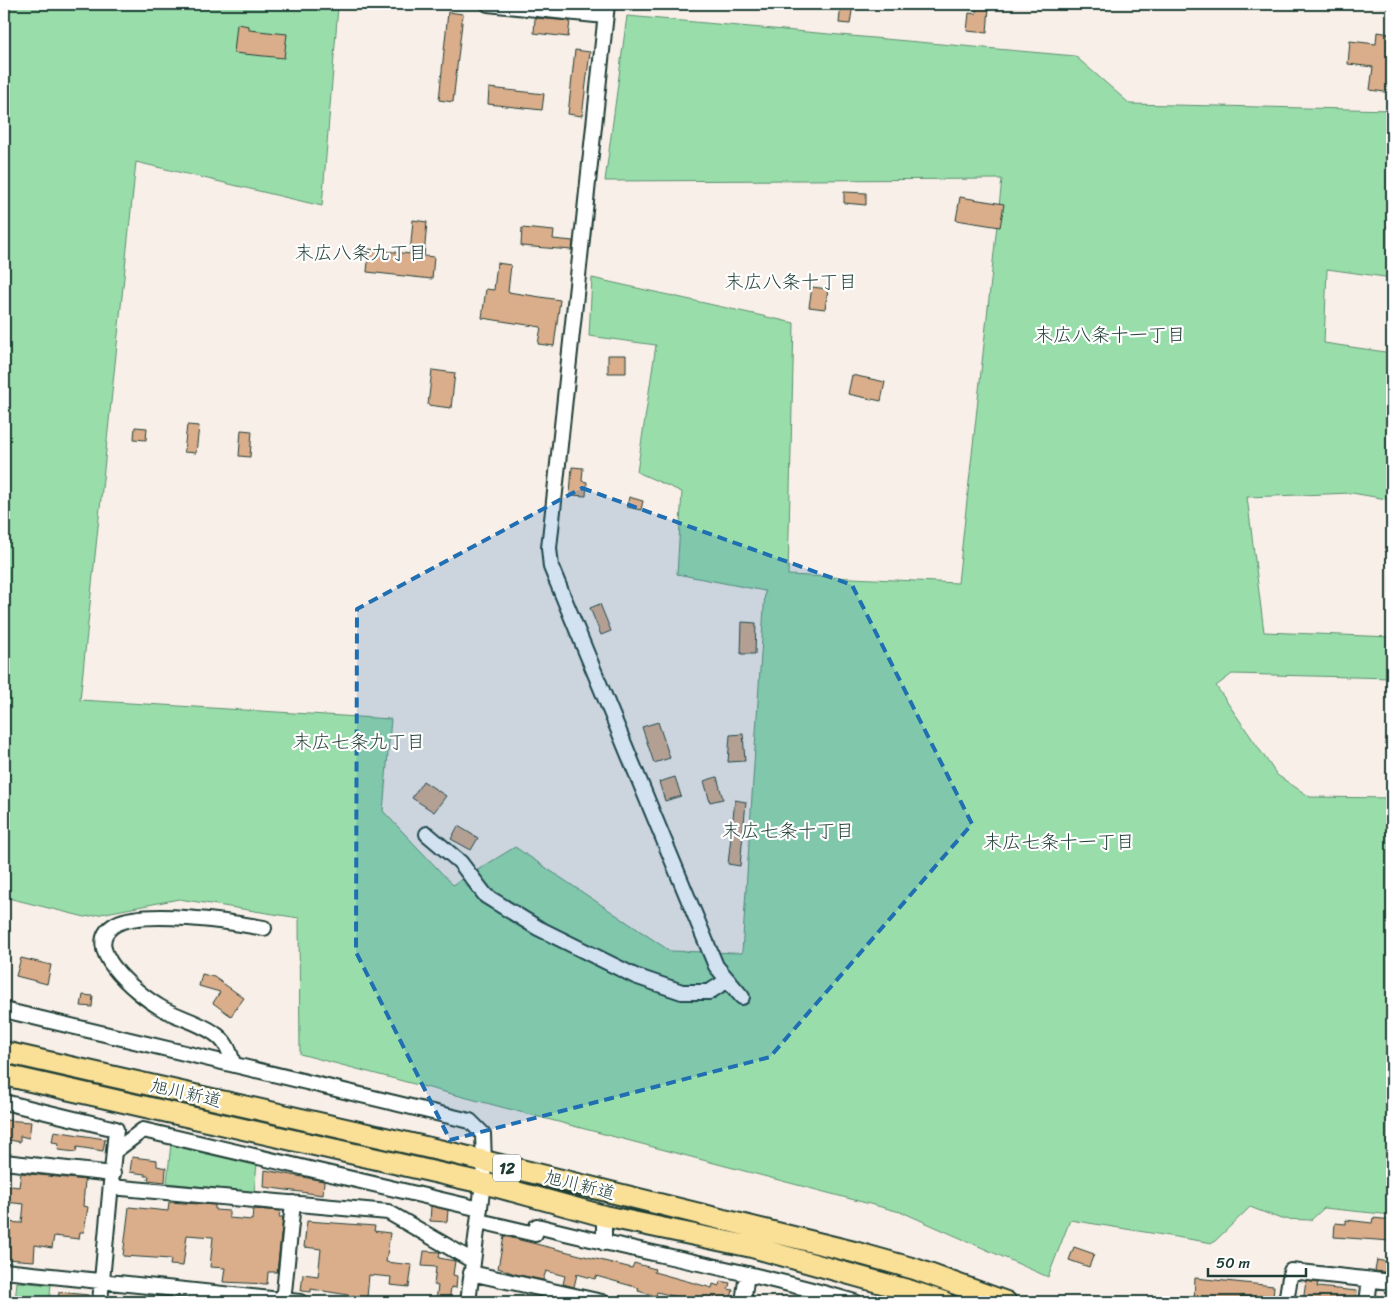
<svg xmlns="http://www.w3.org/2000/svg" width="1396" height="1306" viewBox="0 0 1396 1306" font-family="Sriracha,'Klee One',sans-serif">
<style>
.green{fill:#99deaa;stroke:#5c8e6f}
.building{fill:#daad8b;stroke:#1f3d34}
.lines{fill:none;stroke-linecap:round;stroke-linejoin:round}
.minor-casing{stroke:#1f3d34;stroke-width:18}
.highway-casing{stroke:#1f3d34;stroke-width:24}
.minor{stroke:#fff;stroke-width:14}
.highway{stroke:#fadf96;stroke-width:20}
.marked{fill:#1f6fb2;fill-opacity:0.2;stroke:#1f6fb2;stroke-width:4;stroke-dasharray:10 6;stroke-linejoin:round}
.labels{text-anchor:middle;stroke-width:4.5;stroke-linejoin:round;paint-order:stroke}
.shield{fill:#fff;stroke:#627771;stroke-width:1}
.shield-label{font-size:16px;font-weight:bold;fill:#1f3d34}
.street-label{font-size:18px;fill:#1f3d34;stroke:#fff}
.neighbourhood-label{font-size:19px;fill:#1f3d34;stroke:#fff}
</style>
<rect width="100%" height="100%" fill="#f8efe8"/>
<filter id="ink" filterUnits="userSpaceOnUse"><feTurbulence type="fractalNoise" baseFrequency=".02" numOctaves="2"/><feDisplacementMap in="SourceGraphic" scale="10" xChannelSelector="R" yChannelSelector="G"/><feConvolveMatrix kernelMatrix="1 2 1 2 8 2 1 2 1" color-interpolation-filters="sRGB"/></filter>
<g filter="url(#ink)">
<path class="green" d="M4,4H301L338,7L322,206L136,162L80,700L391,719L383,811L453,885L515,847L670,951L742,953L765,591L677,574L682,492L637,472L656,345L589,336L592,278L794,323L788,575L958,583L1002,179L605,181L627,16L1075,56L1130,104L1392,110V278L1327,269L1324,343L1392,353V500L1352,493L1247,497L1264,632L1392,637V678L1232,674L1216,686L1277,775L1310,797L1392,798V1215L1324,1208L1311,1220L1281,1219L1250,1207L1213,1243L1070,1220L1048,1277L904,1213L300,1054L299,918L179,899L85,917L4,897Z
M171,1143L257,1164L254,1192L167,1183Z
M17,1282L51,1285L49,1302H15Z"/>
<path class="building" d="M841,4H853L850,24L839,23Z
M976,6L989,7L987,33L967,31L969,13L976,14Z
M448,12L463,14L453,102L439,100Z
M535,18L570,21L568,37L534,33Z
M237,24L249,26V30L287,34L284,58L234,53Z
M1377,32L1392,34V93L1370,90L1373,67L1348,64L1350,41L1376,44Z
M575,50L590,52L582,116L568,114Z
M489,88L544,94L542,110L488,104Z
M844,192L866,193V205L844,203Z
M960,197L1004,204L1000,227L956,220Z
M413,220L427,222L424,256L434,257L432,279L367,272L369,249L410,254Z
M522,228L554,231L553,239L573,241L572,250L521,246Z
M497,263L511,265L508,292L560,300L554,346L538,344L541,327L482,318L486,289L494,290Z
M812,287L828,289L825,309L809,307Z
M608,355H626V373H608Z
M432,370L455,373L451,408L428,405Z
M852,375L885,382L881,401L848,394Z
M187,425L199,426L196,453L184,452Z
M135,427L147,428L146,440L134,439Z
M241,430L252,431L250,457L239,456Z
M572,467L583,468L582,481L587,482L586,496L570,495Z
M629,497L643,501L641,510L627,507Z
M600,604L611,631L601,635L590,608Z
M742,622L756,623L755,654H741Z
M658,722L670,758L654,763L642,727Z
M743,734L745,761L728,762L730,735Z
M675,777L681,796L665,801L659,782Z
M717,777L723,799L710,802L704,781Z
M423,781L446,796L434,812L412,798Z
M735,800L746,802L740,866L728,864Z
M458,826L478,838L471,850L451,839Z
M21,958L51,965L47,984L16,976Z
M202,974L214,977L244,998L231,1016L213,1003L220,992L199,986Z
M83,995L93,996L92,1007L81,1006Z
M4,1120L31,1122L29,1138L20,1136V1142L4,1139Z
M54,1131L105,1139L103,1151L77,1147L76,1152L58,1150L59,1143L52,1142Z
M132,1157L157,1160V1166L166,1168L165,1182L148,1180L149,1176H145V1174L130,1172Z
M265,1170L324,1181L323,1195L264,1187Z
M21,1173L85,1180L83,1206L88,1207L84,1232H80L79,1239L54,1236L52,1248L35,1245L34,1261L6,1259L7,1245L4,1244V1222L22,1223L24,1204L4,1202V1185L19,1187Z
M169,1202L215,1205V1210L229,1211V1218L252,1220L253,1209L280,1211L279,1217H283L277,1272H268L267,1284L223,1282L225,1268L210,1267L213,1237L187,1235L183,1266L170,1265L171,1259L123,1256L129,1207L168,1211Z
M431,1206L448,1210L447,1222L430,1221Z
M1373,1218L1392,1220L1391,1241L1334,1237L1335,1223L1346,1224V1220L1372,1223Z
M307,1221L375,1226L374,1231L390,1233L386,1262L412,1265L409,1287L390,1285L391,1277L369,1275L367,1298L311,1289V1292L301,1291L303,1274L318,1276L321,1249L304,1247Z
M504,1236L632,1268L634,1263L655,1269L654,1272L712,1288L713,1284L719,1286L720,1281L730,1283L728,1289L733,1290L730,1302H676L677,1297L657,1292L656,1296L638,1291L639,1288L596,1276L595,1279L577,1274L574,1287L563,1284L565,1276L546,1271L543,1280L515,1274L498,1268Z
M1074,1247L1094,1254L1089,1267L1069,1260Z
M424,1251L440,1252L439,1258L455,1261L453,1275L457,1276L456,1288L451,1287L449,1302L436,1300L438,1286L434,1285L436,1267L422,1266Z
M1377,1260L1392,1263V1273L1375,1271Z
M1195,1278L1274,1286L1273,1298L1241,1296L1240,1302L1194,1301Z
M1306,1281L1318,1283L1317,1287L1357,1291L1356,1302H1303Z
M59,1292L88,1295V1302H58Z"/>
<g class="lines">
<defs>
<path id="minor" d="M488,4L605,16
M607,4L549,548L551,567L716,966L742,997
M427,834L460,862L486,896L538,928L635,976L682,992H709L728,980
M4,1010L470,1121L483,1134L484,1162L483,1183L468,1302
M233,1064C230,1051 226,1041 214,1033C197,1021 175,1017 158,1006C138,994 77,946 116,924C144,909 231,922 264,928
M4,1102L116,1129L100,1302
M115,1151L143,1130L480,1209
M4,1162L113,1174
M111,1187L388,1212L473,1261
M604,1216V1243
M479,1221L535,1234L537,1226C642,1253 751,1271 855,1302
M4,1271L300,1302
M471,1273L602,1302
M283,1302L293,1203
M743,1302L747,1274
M1286,1302L1291,1271L1392,1282
M1367,1302L1370,1280"/>
<path id="highway" d="M4,1052L456,1154L854,1252L915,1269L1006,1302
M4,1075L483,1183L604,1216L752,1247L911,1291L944,1302"/>
</defs>
<use href="#minor" class="minor-casing"/>
<use href="#highway" class="highway-casing"/>
<use href="#minor" class="minor"/>
<use href="#highway" class="highway"/>
</g>
</g>
<path class="marked" d="M582,488L852,585L972,824L770,1057L450,1140L356,952L357,609Z"/>
<g class="labels">
<rect class="shield" x="493" y="1154.5" width="28" height="27" rx="4"/>
<g class="shield-label">
<text x="507" y="1174">12</text>
</g>
<g class="street-label">
<text transform="translate(186 1093) rotate(13)" y="6">旭川新道</text>
<text transform="translate(580 1185) rotate(14)" y="6">旭川新道</text>
</g>
<g class="neighbourhood-label">
<text x="361" y="259">末広八条九丁目</text>
<text x="791" y="288">末広八条十丁目</text>
<text x="1110" y="341">末広八条十一丁目</text>
<text x="359" y="748">末広七条九丁目</text>
<text x="788" y="837">末広七条十丁目</text>
<text x="1059" y="848">末広七条十一丁目</text>
</g>
</g>
<rect width="1396" height="1306" fill="none" stroke="#fff" stroke-width="20"/>
<rect x="10" y="10" width="1376" height="1286" fill="none" stroke="#1f3d34" stroke-width="2" filter="url(#ink)"/>
<path d="M1208 1268v8h98v-8" fill="none" stroke="#1f3d34" stroke-width="2.5"/>
<text x="1216" y="1268" font-size="15" fill="#1f3d34" stroke="#ffffff" stroke-width="4" paint-order="stroke">50 m</text>
</svg>
